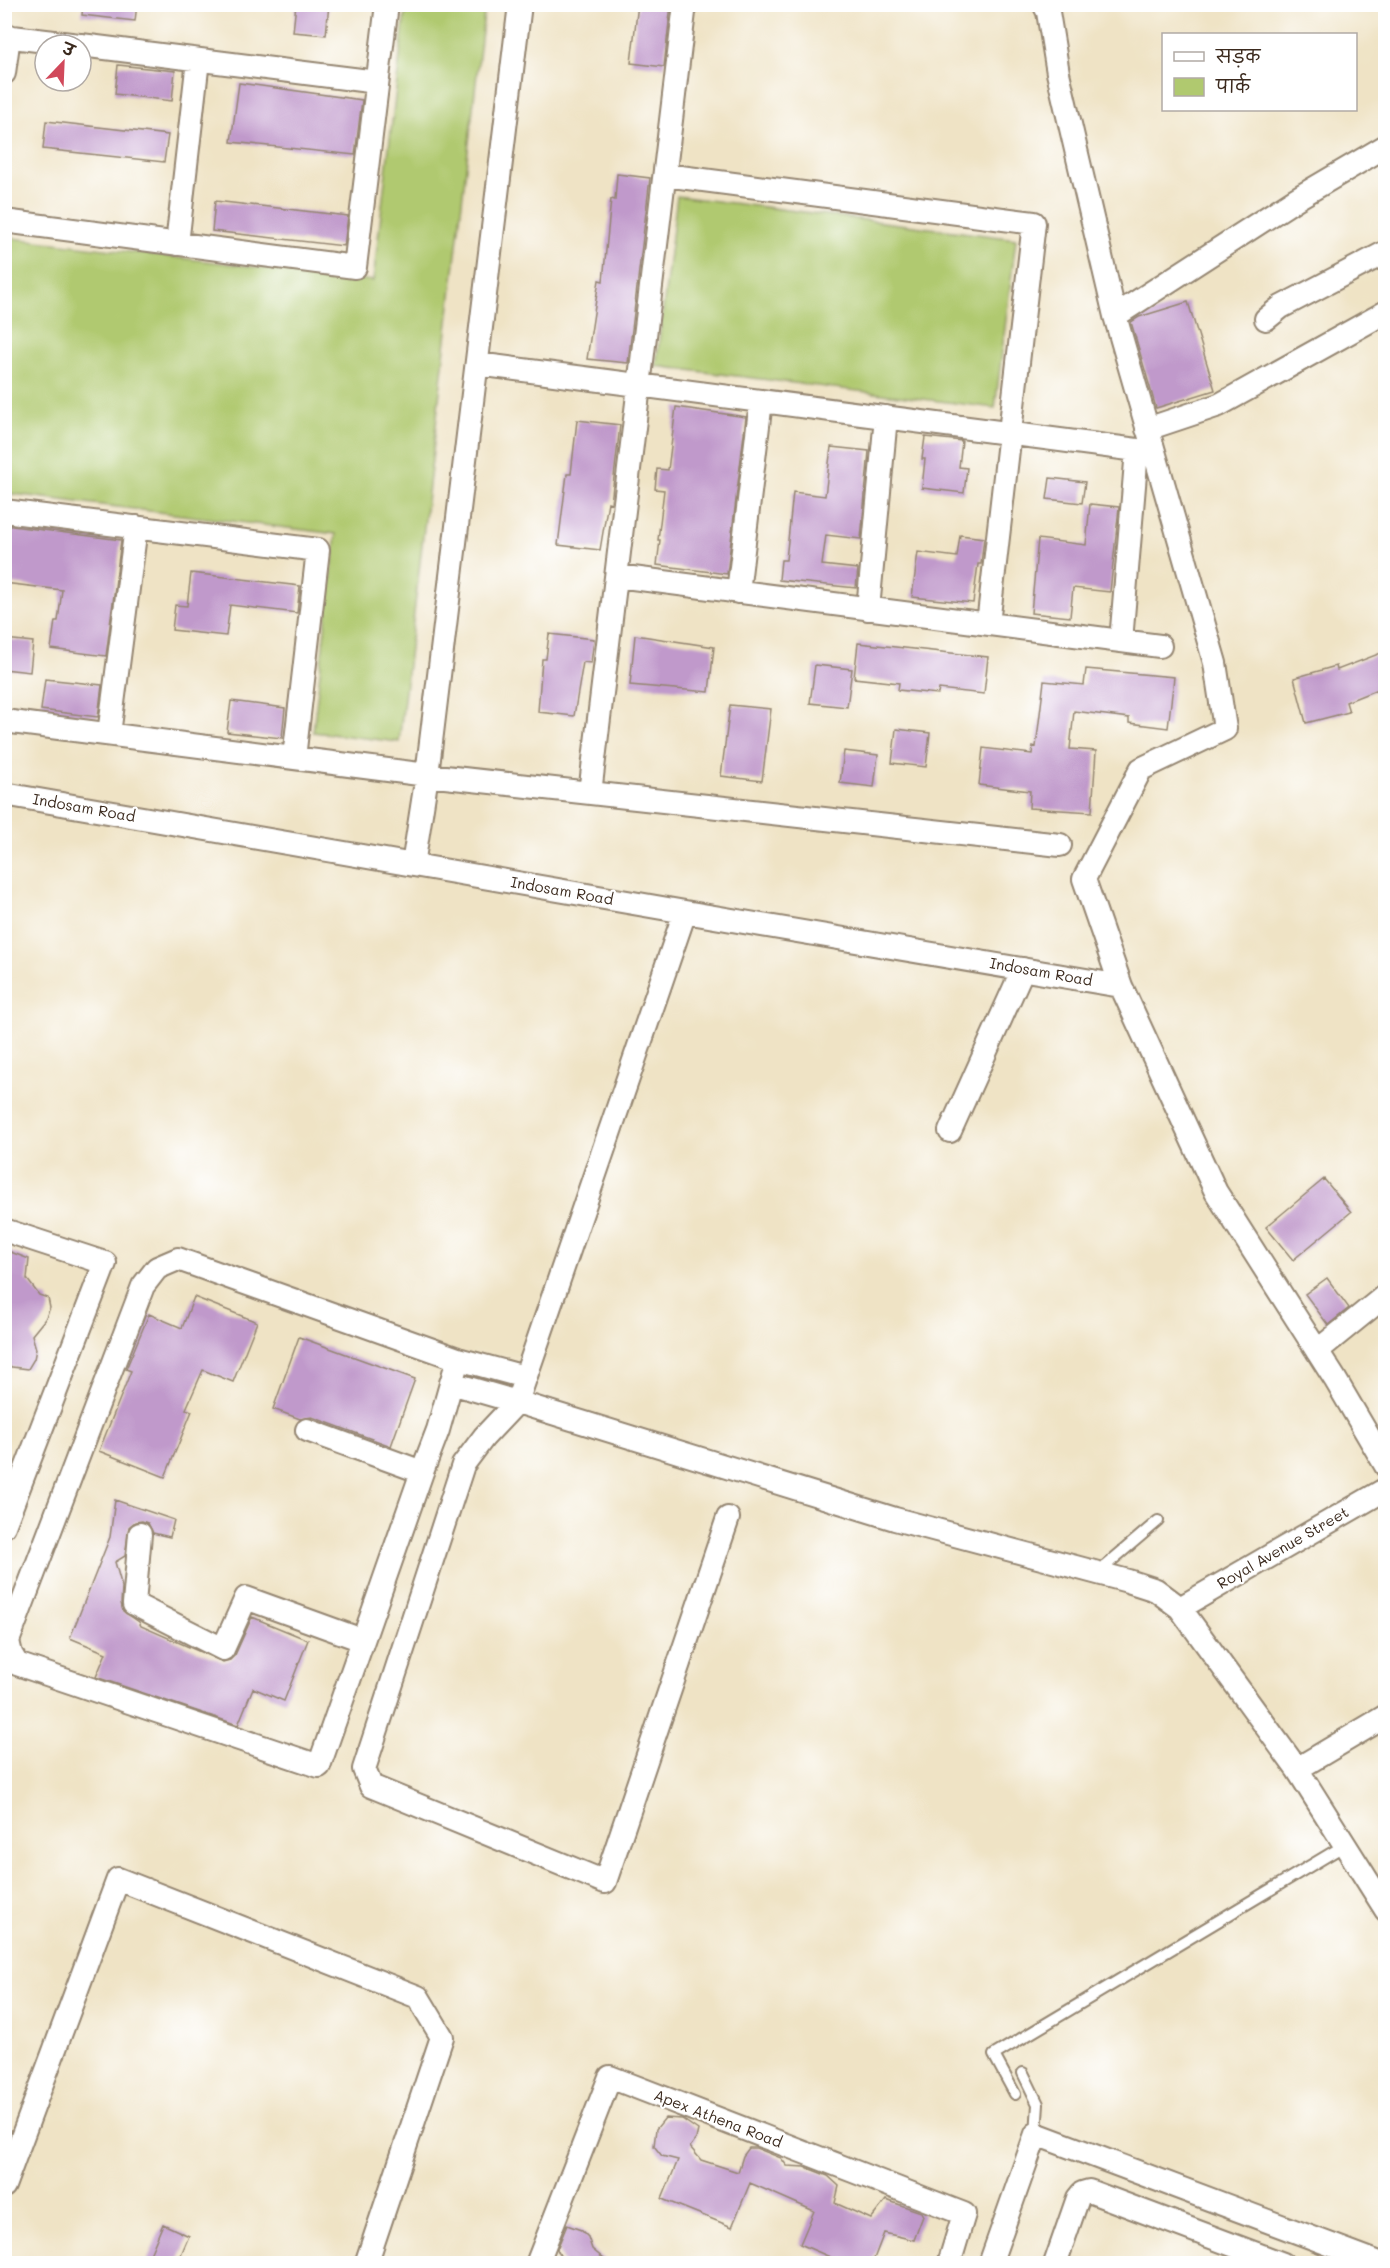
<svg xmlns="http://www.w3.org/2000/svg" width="1390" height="2268" viewBox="0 0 1390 2268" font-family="Mali,'Playpen Sans Deva',sans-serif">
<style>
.green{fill:#b0c96f;stroke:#767a46;stroke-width:1.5}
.building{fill:#c099cb}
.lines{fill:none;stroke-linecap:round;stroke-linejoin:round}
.lane-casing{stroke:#958672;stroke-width:14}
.street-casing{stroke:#958672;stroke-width:26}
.lane{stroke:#fff;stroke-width:10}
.street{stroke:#fff;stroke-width:22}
.labels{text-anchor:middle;stroke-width:4.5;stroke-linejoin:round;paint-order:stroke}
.street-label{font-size:15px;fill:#3b2a1e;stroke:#fff}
</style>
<rect width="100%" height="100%" fill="#fff"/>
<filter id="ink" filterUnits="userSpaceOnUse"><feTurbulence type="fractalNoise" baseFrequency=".0167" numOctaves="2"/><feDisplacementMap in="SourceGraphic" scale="12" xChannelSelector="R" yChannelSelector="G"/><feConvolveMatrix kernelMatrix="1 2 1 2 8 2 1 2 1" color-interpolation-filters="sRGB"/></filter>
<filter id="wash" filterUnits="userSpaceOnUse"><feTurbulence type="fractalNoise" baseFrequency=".008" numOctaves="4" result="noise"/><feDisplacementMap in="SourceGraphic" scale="24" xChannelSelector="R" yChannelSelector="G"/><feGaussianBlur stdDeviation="1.35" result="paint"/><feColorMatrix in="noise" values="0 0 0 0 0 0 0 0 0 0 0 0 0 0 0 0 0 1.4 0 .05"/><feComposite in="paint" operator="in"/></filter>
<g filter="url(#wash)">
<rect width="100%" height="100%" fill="#efe3c5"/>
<path class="green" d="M406,5H485L399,742L313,732L336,534L5,493L4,237L373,281Z
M677,196L1016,239L995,408L656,366Z"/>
<g id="blocks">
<path class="building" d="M83,4H137L135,21L82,15Z
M296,4H329L326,35L293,32Z
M638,4H671L664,67L631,63Z
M118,65L175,71L172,101L115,94Z
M239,83L362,100L355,155L231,142Z
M46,121L168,135L164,162L43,149Z
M617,174L650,178L628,363L587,359L599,280L603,281L611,199L615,200Z
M215,201L348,216L344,246L212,231Z
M1188,302L1215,390L1156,408L1131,322L1139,317Z
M676,407L746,417L727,574L657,565L660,540H658L664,490L655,489L657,469L668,470Z
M577,420L620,425L611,503L608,502L600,550L558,545L567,474H571Z
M925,437L962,441L959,467L967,468L964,493L922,488L925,459H922Z
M831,447L869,451L861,539L826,535L822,565L858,569L856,588L779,580L781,560H786L793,492L825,496Z
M1050,478L1085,482L1082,503L1047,499Z
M1090,504L1119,507L1110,592L1073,588L1070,617L1031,613L1038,539L1086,545Z
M4,525L121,540L106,656L51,649L55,621H58L62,590L4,583Z
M960,535L984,538L981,564H978L973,603L912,597L918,552L957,557Z
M191,573L300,586L297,613L230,605L226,636L172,630L175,605L187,606Z
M549,634L594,639L591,663L583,662L574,716L538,712L542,659H546Z
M635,635L714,647L709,692L630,685Z
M4,639L33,642L30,672L4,669Z
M858,643L988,657L984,694L939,689L938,694L898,690L899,683L854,678Z
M1386,651V686L1346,702L1349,712L1306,723L1294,678L1336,666L1337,670Z
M815,665L852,669L847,707L810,703Z
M1086,669L1174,677L1168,728L1129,723V718L1074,711L1070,749L1096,751L1092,812L1029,808L1030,791L979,785L983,748L1032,754L1033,746L1036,747L1044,681L1084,685Z
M45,679L102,685L98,717L41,710Z
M231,701L285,708L282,738L227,732Z
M730,705L771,709L762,781L721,776Z
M896,729L930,733L926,767L892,763Z
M844,751L878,755L874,787L840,783Z
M1324,1179L1351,1212L1293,1260L1266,1227Z
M8,1251L29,1259L27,1279L39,1295L48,1298L50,1308L45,1319L32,1335L36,1349L34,1359L28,1369L4,1366V1262Z
M1327,1278L1349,1308L1328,1325L1305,1294Z
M194,1297L257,1322L233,1382L203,1370L186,1409L192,1411L165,1477L99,1451L131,1371L126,1369L149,1314L182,1328Z
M299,1337L415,1379L391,1446L312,1417L300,1419L273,1409Z
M115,1500L174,1520L170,1537L153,1533L148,1523L142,1521L135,1522L129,1527L125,1556L115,1562L122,1587L121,1603L123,1611L139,1622L141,1626L223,1662L230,1660L235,1655L252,1617L308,1640L284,1701L253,1688L238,1725L96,1677L106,1653L70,1638L110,1537Z
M665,2118L682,2119L698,2130L696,2139L690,2147L701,2160L738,2172L743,2156L749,2148H756L781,2158L787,2166L805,2167L828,2176L839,2186L835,2203L871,2219L886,2200L921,2212L923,2216L914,2240L884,2233L872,2264H846L800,2244L814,2211L750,2183L732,2227L662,2199L678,2160L662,2156L654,2146L656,2129Z
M163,2224L189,2236L177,2264H146Z
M567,2225L581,2230L588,2237L592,2249L610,2264H564L557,2249Z"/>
</g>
</g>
<g filter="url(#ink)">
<use href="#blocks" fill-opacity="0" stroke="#958672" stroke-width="1.5"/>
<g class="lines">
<defs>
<path id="lane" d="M1098,1572L1158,1521
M1023,2073L1038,2104L1036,2134
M1015,2094L994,2055L1345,1845"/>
<path id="street" d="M1044,4L1048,12L1058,73L1115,316L1215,663L1225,729L1141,769L1084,879L1121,986L1216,1192L1335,1379L1386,1466
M4,36L79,45
M81,45L377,82
M4,73L9,36
M665,175L1034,223L988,624
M4,221L355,267L387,4
M177,244L198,60
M1115,316L1296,199L1386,146
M1266,319L1281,307L1386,252
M477,364L1137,450L1121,641
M1147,429L1219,405L1386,312
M4,511L318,550L294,758
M617,576L1160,646
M738,592L761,401
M868,609L886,417
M4,721L427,775L1060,845
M109,734L136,527
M590,793L685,4
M4,794L685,912L1121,986
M413,865L427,775L520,4
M685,912L517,1402L484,1437L463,1465L364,1769L371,1786L605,1882L728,1518
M950,1131L1023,969
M4,1230L105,1263L4,1526
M1317,1351L1386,1295
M458,1359L438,1430L422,1472L319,1766L17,1664L11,1654L8,1641L143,1286L157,1268L178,1259L458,1359L525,1377
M451,1383L517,1402L895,1519L1128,1581L1156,1590L1180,1608L1297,1769L1386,1910
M307,1430L422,1472
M140,1534L134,1604L223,1649L246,1598L362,1640
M1180,1608L1386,1489
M1297,1769L1386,1716
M4,2186L118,1879L418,1997L442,2037L366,2264
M537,2264L610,2077L964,2214L949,2264
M990,2264L1036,2134L1382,2264
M1055,2264L1078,2198L1082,2193L1089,2191L1283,2264"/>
</defs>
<use href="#lane" class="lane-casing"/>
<use href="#street" class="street-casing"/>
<use href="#lane" class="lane"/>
<use href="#street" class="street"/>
</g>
</g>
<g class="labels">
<g class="street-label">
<text transform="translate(84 808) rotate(10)" y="5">Indosam Road</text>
<text transform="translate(562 891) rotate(10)" y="5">Indosam Road</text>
<text transform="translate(1041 972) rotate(10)" y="5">Indosam Road</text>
<text transform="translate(1283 1548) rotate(-30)" y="5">Royal Avenue Street</text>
<text transform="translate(718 2119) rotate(21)" y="5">Apex Athena Road</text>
</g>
</g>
<rect width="1390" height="2268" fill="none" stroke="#fff" stroke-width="24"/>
<rect x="1162" y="33" width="195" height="78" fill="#ffffff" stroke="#b1aaa5" stroke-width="1.5"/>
<rect x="1174" y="52" width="30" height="9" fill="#ffffff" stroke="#b1aaa5" stroke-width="1.5"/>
<text x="1216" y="63" font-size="18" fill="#3b2a1e">सड़क</text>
<rect x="1174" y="78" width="30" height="18" fill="#b0c96f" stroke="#b1aaa5" stroke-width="1.5"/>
<text x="1216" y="93" font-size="18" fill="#3b2a1e">पार्क</text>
<g transform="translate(63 63) rotate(23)"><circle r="28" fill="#ffffff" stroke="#b1aaa5" stroke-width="1.5"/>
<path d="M0-4.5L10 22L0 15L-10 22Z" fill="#d1495b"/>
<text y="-9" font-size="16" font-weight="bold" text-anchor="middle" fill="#3b2a1e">उ</text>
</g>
</svg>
